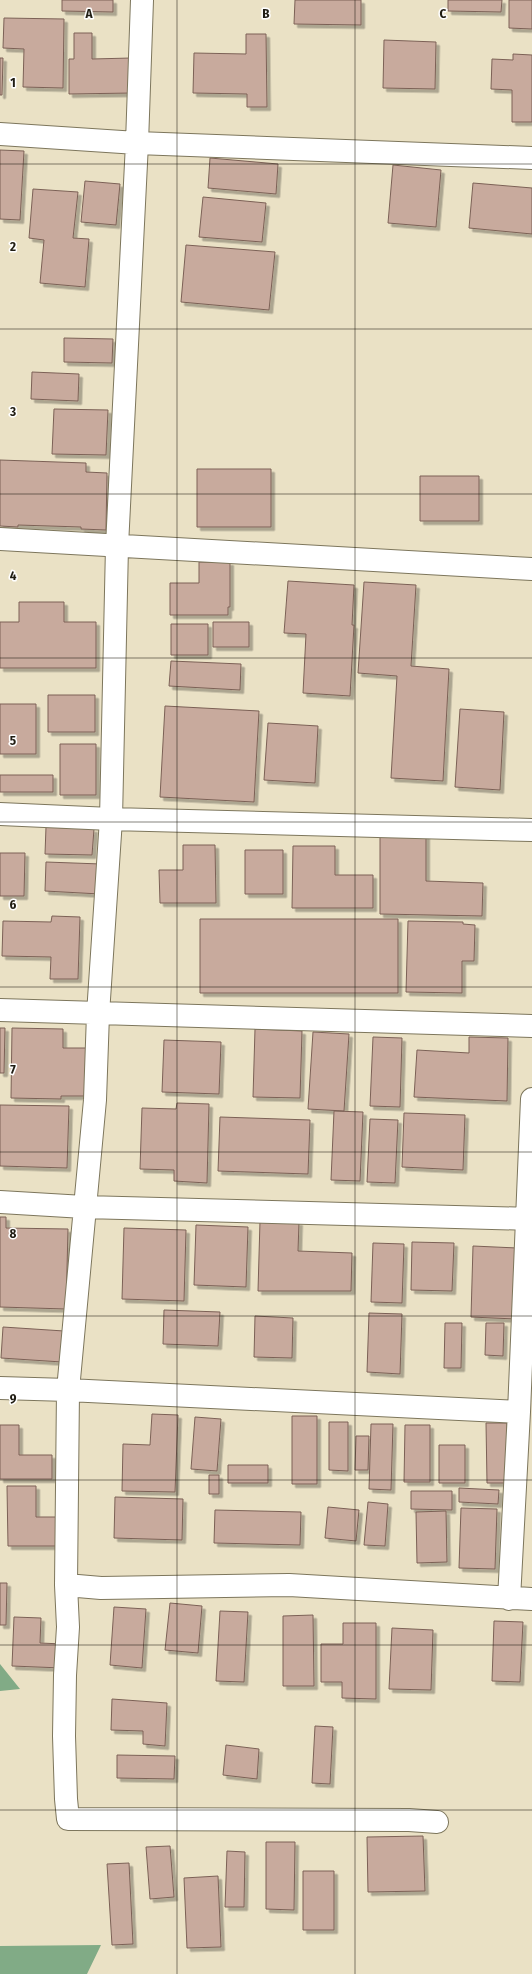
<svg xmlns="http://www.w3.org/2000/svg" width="532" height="1974" viewBox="0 0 532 1974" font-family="'Fira Sans Condensed',sans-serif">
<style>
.forest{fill:#81ab86}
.building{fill:#c8aa9d;stroke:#7c6156;filter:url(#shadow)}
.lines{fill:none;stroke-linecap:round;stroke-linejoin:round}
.minor-casing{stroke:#7d765c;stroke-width:24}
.minor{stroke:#fff;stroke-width:22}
.grid{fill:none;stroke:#201d13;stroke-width:1;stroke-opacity:0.55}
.grid-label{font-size:13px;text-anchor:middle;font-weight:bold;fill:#201d13;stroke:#fff;stroke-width:3;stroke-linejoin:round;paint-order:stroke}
</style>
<defs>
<filter id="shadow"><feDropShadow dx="3.5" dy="3.5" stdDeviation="0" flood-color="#0004"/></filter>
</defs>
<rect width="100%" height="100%" fill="#eae1c5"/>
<path class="forest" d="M0,1664L20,1689L0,1691Z
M101,1945L87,1974H0V1946Z"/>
<path class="building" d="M62,0H113V12L62,11Z
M295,0H361V25L294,24Z
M448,0H502L501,12L448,11Z
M509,0H532V29L509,28Z
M4,18L64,19L63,88L23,87L24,49L3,48Z
M74,33H92V59L131,58L132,93L69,94V59H74Z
M246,34H266L267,107H247V94L193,93L194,53L246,54Z
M384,40L436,42L435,89L383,88Z
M513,54L532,55V122H512V90L491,89L492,59L513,60Z
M0,58H3L2,95H0Z
M0,150L24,151L20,220L0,219Z
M210,158L278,164L276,194L208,188Z
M393,165L441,170L436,227L388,223Z
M85,181L120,184L116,225L81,222Z
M473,183L532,188V234L469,228Z
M33,189L78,192L73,238L89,239L85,287L40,283L44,240L29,238Z
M203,197L266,203L262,242L199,237Z
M186,245L275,252L269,310L181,302Z
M64,338L113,339L112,363L64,362Z
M32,372L79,374L78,401L31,399Z
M54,409L108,410L106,455L52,454Z
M0,460L86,463V472L107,473L106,530L81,529V527L18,525V527L0,526Z
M197,469H271V527H197Z
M420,476H479V521H420Z
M199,562H230V607H228V615H170V583H199Z
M288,581L354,585L352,625H354L350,696L303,693L306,634L284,633Z
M364,582L416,585L411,666L449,669L443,781L391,778L397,676L358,673Z
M19,602H64V622H96V668H0V622H19Z
M213,622H249V647H213Z
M171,624H208V655H171Z
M171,661L241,664L240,690L169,686Z
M48,695H95V732H48Z
M0,704H36V754H0Z
M165,706L259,711L254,802L160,797Z
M460,709L504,712L500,790L455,787Z
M268,723L318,726L315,783L264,780Z
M60,744H96V795H60Z
M0,775H53V792H0Z
M46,827L94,829L92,855L45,854Z
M380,831H426V881L483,883L482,916L380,914Z
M183,845H215L216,903H160L159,870H183Z
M293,846H335V875H373V908H292Z
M245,850H283V894H245Z
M0,853H25L24,896H0Z
M46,862L101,864L100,894L45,891Z
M52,916L80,917L78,979H50L51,957L2,956L3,921L51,922Z
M200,919H398V993H200Z
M408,921L463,922V924L475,925L474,961H462V993L406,992Z
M0,1028H5L4,1073H0Z
M12,1028L63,1029V1048H87L86,1096H61V1099L11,1098Z
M255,1029L302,1031L300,1098L253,1097Z
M313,1032L349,1034L344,1111L308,1109Z
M373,1037L402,1038L400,1107L370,1106Z
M469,1037L508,1038L507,1101L414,1097L417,1050L469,1053Z
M164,1040L221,1042L219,1094L162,1092Z
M177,1103L209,1104L207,1183L174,1181V1170L140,1169L142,1108L176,1109Z
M0,1105L69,1106L67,1168L0,1166Z
M334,1111L363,1112L360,1181L331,1180Z
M404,1113L465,1115L463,1170L402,1167Z
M220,1117L310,1120L308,1174L218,1171Z
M370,1119L398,1120L395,1183L367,1182Z
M0,1217H6V1228L68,1229L66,1309L0,1307Z
M260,1221L299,1222L298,1251L352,1253L351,1291H258Z
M196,1225L248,1227L246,1287L194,1285Z
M124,1228L186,1230L184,1301L122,1299Z
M412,1242L454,1243L452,1291L411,1290Z
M373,1243L404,1244L402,1303L371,1302Z
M473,1246L517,1248L515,1319L471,1317Z
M164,1310L220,1312L218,1346L163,1344Z
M369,1313L402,1314L400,1374L367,1372Z
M255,1316L293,1318L292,1358L254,1357Z
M445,1323H462L461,1368H444Z
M486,1323H504L503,1356L485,1355Z
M3,1327L64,1331L62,1362L1,1358Z
M152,1414L178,1415L175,1492L122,1491L123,1444L150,1445Z
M292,1416H317V1484H292Z
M195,1417L221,1419L217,1471L191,1469Z
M329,1422H348V1471L329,1470Z
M486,1423H507L508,1483H487Z
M371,1424H393L391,1490L369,1489Z
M0,1425H19V1455H52V1479H0Z
M405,1425H430V1482H404Z
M356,1436H369L368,1470H355Z
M439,1445H465V1483H439Z
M228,1465H268V1483H228Z
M209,1475H219V1494H209Z
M7,1486H36V1517H56L57,1546H8Z
M459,1488L499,1490L498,1504L459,1502Z
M411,1491H452V1510L411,1509Z
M115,1497L183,1499L182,1540L114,1538Z
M368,1502L388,1504L385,1546L364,1545Z
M328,1507L359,1510L356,1541L325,1538Z
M461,1508L497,1509L495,1569L459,1568Z
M215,1510L301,1512L300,1545L214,1543Z
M446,1511L447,1562L417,1563L416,1512Z
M0,1583H7L6,1625H0Z
M170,1603L202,1606L198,1653L165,1650Z
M114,1607L146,1609L142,1668L110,1665Z
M220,1611L248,1612L244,1682L216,1681Z
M313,1615L314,1686H283V1616Z
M14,1617L41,1618L40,1643L63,1644L62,1668L12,1666Z
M494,1621L523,1622L520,1682L492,1681Z
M343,1623H376V1699L342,1698V1682H321V1644H343Z
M392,1628L433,1630L431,1690L389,1689Z
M112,1699L167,1703L165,1746L143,1744V1731L111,1730Z
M315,1726L333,1727L330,1784L312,1783Z
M226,1745L259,1749L257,1779L223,1775Z
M117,1755L175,1756L174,1779L117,1778Z
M423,1836L425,1891L368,1892L367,1837Z
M266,1842H295L294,1910L266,1909Z
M170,1846L174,1897L150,1899L146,1847Z
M227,1851L245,1852L244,1907H225Z
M129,1863L133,1944L112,1945L107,1864Z
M303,1871H334V1930H303Z
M218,1876L221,1947L187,1948L184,1878Z"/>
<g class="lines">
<defs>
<path id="minor" d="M142,0L137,143L117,546L111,819L98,1014L95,1100L68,1390L66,1585L101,1588L289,1585L532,1599
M0,134L137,143L532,158
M0,539L532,569
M0,814L111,819L532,830
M0,1010L532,1026
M0,1202L84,1207L532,1219
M0,1388L68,1390L519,1412
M66,1585L68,1627L65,1675L64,1736L66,1799L68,1819L409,1820L437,1822
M509,1599L519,1412L532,1099"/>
</defs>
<use href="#minor" class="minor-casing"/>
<use href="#minor" class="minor"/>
</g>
<path class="grid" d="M177,0V1974M355,0V1974M0,164H532M0,329H532M0,494H532M0,658H532M0,822H532M0,987H532M0,1152H532M0,1316H532M0,1480H532M0,1645H532M0,1810H532"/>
<g class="grid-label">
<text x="89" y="18">A</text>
<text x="266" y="18">B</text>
<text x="443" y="18">C</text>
<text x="13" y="87">1</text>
<text x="13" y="251">2</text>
<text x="13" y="416">3</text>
<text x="13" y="580">4</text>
<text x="13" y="745">5</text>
<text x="13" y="909">6</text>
<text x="13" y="1074">7</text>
<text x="13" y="1238">8</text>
<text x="13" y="1403">9</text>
</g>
</svg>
